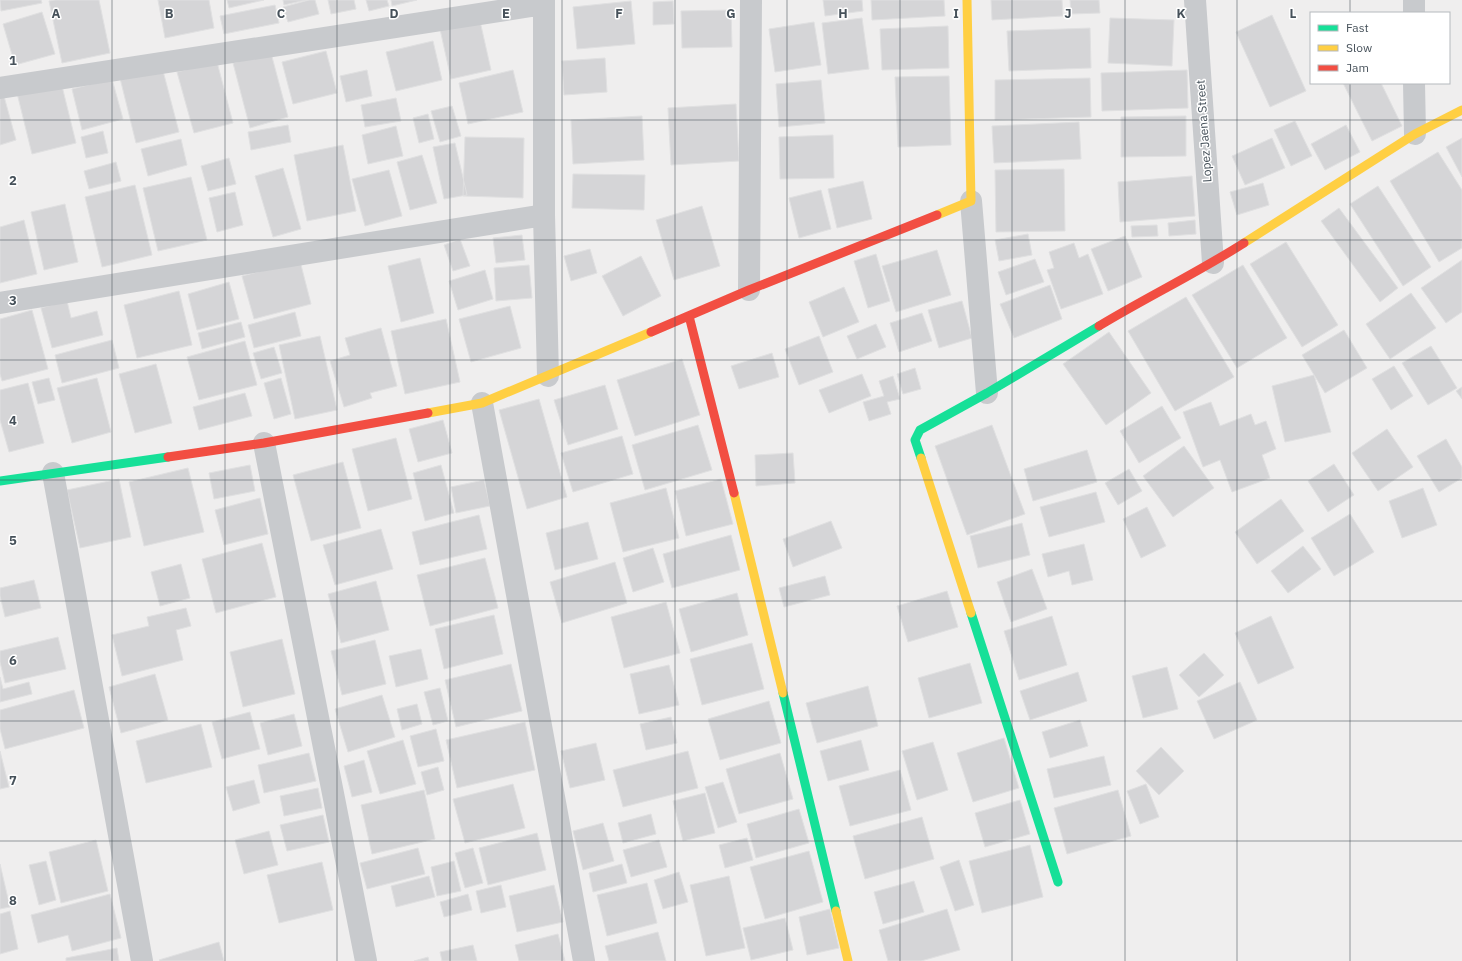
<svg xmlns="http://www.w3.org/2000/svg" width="1462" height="961" viewBox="0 0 1462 961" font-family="'IBM Plex Sans',sans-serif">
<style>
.building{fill:#d5d5d7;stroke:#e0e0e1}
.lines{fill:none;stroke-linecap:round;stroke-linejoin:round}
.street{stroke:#c8cacd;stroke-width:22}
.fast{stroke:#16e098;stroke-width:9}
.slow{stroke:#ffcf43;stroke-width:9}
.jam{stroke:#f24e42;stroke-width:9}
.grid{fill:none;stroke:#46515a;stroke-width:1;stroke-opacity:0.55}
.labels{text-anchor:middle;stroke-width:3;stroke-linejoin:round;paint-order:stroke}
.street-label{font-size:12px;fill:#46515a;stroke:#fff}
.grid-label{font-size:13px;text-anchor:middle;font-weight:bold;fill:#46515a;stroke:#fff;stroke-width:3;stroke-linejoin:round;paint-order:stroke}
</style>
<rect width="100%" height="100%" fill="#efeeee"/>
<path class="building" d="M0,0H41L42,3L1,11Z
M55,0H99L110,53L62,63L49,1Z
M158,0H209L214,28L165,38Z
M227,0H264L229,8Z
M283,0H306L284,5Z
M309,0H315L319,14L288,22L283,7Z
M328,0H354L356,9L331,14Z
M366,0H387L389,6L369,11Z
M391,0H417L392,6Z
M823,0H862L863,11L825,16Z
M871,0H944L945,16L872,20Z
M991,0H1062L1063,16L992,20Z
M1070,0H1099L1100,13L1071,14Z
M631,1L635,44L577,49L573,7Z
M673,1L674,24L653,25V2Z
M275,5L279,23L224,34L220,16Z
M731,10L732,47L682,48L681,11Z
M42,12L55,54L15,65L3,24Z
M1272,15L1306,91L1270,107L1236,32Z
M862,18L869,69L828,74L822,23Z
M1110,18L1174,20L1172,66L1108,63Z
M480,21L491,70L451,79L440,29Z
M814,22L821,65L775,72L769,29Z
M948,26L949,68L882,70L880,29Z
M1090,28L1091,68L1009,71L1007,31Z
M433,41L442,80L396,91L386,52Z
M326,51L337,93L293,104L282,62Z
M271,53L288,117L250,128L233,63Z
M605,58L607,92L564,95L562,61Z
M217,62L233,123L194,133L177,72Z
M162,67L179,132L136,143L120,78Z
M367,70L372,96L346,102L340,76Z
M513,70L523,112L468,124L459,83Z
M1187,70L1188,108L1102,111L1101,73Z
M949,76L951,145L898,147L895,77Z
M1090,78L1091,117L995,120V80Z
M112,79L123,119L82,130L72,89Z
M821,80L825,123L779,127L776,84Z
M61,82L76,143L32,154L17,93Z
M1343,83H1381L1402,126L1372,141Z
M0,89H2L16,140L0,145Z
M396,98L401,121L365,127L361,105Z
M736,104L739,161L671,165L668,108Z
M452,106L461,136L440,142L431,111Z
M428,114L434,139L419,143L413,118Z
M642,116L644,160L573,164L571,120Z
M1186,116V156L1121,157V117Z
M1295,121L1312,156L1291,166L1274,130Z
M1079,122L1081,159L994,163L992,126Z
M288,125L291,142L251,150L248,132Z
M1346,125L1360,152L1325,170L1311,144Z
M396,126L403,156L368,164L362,135Z
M103,131L108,153L86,158L81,137Z
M833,135L834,178L780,179L779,137Z
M465,137L524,138L523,198L463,196Z
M1272,138L1285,168L1245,185L1232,156Z
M1462,138V177L1446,147Z
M181,139L187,165L148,176L141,149Z
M455,143L467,195L444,199L433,147Z
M343,145L356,211L307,221L294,155Z
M1438,152L1462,190V248L1439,262L1390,181Z
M422,155L437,203L410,210L397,162Z
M229,158L236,184L208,191L201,166Z
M116,162L121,181L89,189L84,171Z
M283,168L301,229L273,237L255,176Z
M1064,169L1065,231L996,232L995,170Z
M389,170L402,216L365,226L352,179Z
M573,174L645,175L644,210L572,208Z
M1192,176L1195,216L1120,222L1118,182Z
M191,177L207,240L158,251L143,188Z
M863,181L872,219L837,228L828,189Z
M1263,183L1269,205L1237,215L1230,192Z
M135,185L152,255L102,267L85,197Z
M1378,186L1431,267L1403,286L1350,204Z
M821,190L831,229L799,238L789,198Z
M235,192L243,225L217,232L209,198Z
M65,204L78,262L44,270L31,212Z
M702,206L720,266L674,280L656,220Z
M1339,208L1398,288L1380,302L1321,221Z
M24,220L37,274L0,283V227Z
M1195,220L1196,234L1169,236L1168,223Z
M1157,225L1158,236L1132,237L1131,226Z
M1028,234L1032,255L999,261L995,240Z
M522,235L525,260L496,263L493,238Z
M1125,236L1142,277L1108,291L1091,249Z
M460,239L470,266L453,271L444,245Z
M1286,242L1338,325L1302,347L1250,264Z
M1074,243L1079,258L1088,254L1103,294L1061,309L1047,270L1054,268L1049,252Z
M590,249L597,273L571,281L564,256Z
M937,250L951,295L896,312L882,266Z
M876,254L890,301L868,308L854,261Z
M641,256L661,296L623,316L602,276Z
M420,258L434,313L401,322L388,266Z
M1035,259L1044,282L1006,295L998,272Z
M1462,260V312L1446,323L1421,288Z
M300,261L311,304L254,319L242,276Z
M529,265L532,298L496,301L494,268Z
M1243,265L1287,338L1237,368L1192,295Z
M485,270L493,299L458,310L449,281Z
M229,282L239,319L197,330L188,294Z
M1050,285L1062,319L1014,338L1000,304Z
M844,287L859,322L823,337L809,302Z
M179,291L192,345L137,358L124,305Z
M1411,293L1436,328L1390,359L1366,324Z
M1186,297L1234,377L1175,411L1128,331Z
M67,301L71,318L97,311L103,335L52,348L41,308Z
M962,301L972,338L939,348L928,310Z
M510,306L521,348L471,362L459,319Z
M32,310L48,369L2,381L0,374V319Z
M295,312L301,336L254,348L248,325Z
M922,313L932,341L899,352L890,323Z
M446,319L460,382L405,394L391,331Z
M241,322L245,337L202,349L198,333Z
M876,324L886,347L857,359L847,336Z
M381,328L397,386L370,393L372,398L344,407L330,361L350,355L345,338Z
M1344,330L1367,368L1325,393L1302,355Z
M1109,332L1151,393L1106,425L1063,364Z
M320,336L337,410L295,419L279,345Z
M819,336L833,372L799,385L785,349Z
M112,340L119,368L62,383L55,355Z
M245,341L257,385L199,400L187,357Z
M1431,346L1457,388L1428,405L1402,363Z
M274,347L282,373L261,379L253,353Z
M772,353L779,377L739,389L731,366Z
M682,359L700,415L635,436L617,380Z
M156,364L172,423L135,433L119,374Z
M1394,366L1413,396L1391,410L1372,379Z
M915,368L921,389L903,394L897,374Z
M862,374L871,396L829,413L819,390Z
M1314,375L1331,432L1285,442L1272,386Z
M893,376L900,399L887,402L891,414L869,421L863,402L884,396L879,381Z
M49,378L55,400L38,404L32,382Z
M97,378L111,432L72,443L57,388Z
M281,378L291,414L274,419L264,383Z
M28,383L44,443L9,452L0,420V390Z
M605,385L618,429L568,445L554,400Z
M1462,387V399L1456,391Z
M245,393L252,416L199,430L193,407Z
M539,399L567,497L527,509L499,410Z
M1211,402L1220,426L1251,414L1255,425L1266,421L1276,449L1262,455L1270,478L1232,492L1220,460L1203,467L1183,412Z
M1162,406L1181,438L1139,463L1120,431Z
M443,420L452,453L418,462L409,429Z
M698,425L712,470L645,490L632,445Z
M992,425L1025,514L967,535L935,446Z
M1387,429L1413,467L1378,491L1352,453Z
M622,436L633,474L573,492L561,453Z
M396,438L412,499L368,511L352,449Z
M1446,439L1462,467V478L1439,492L1417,456Z
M1184,446L1214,488L1173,517L1143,476Z
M1087,450L1097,482L1033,501L1024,469Z
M793,453L795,483L756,486L755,455Z
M343,462L361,528L311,541L293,475Z
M1334,464L1354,495L1328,512L1308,481Z
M250,465L255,491L214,499L209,473Z
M441,465L454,513L425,521L413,473Z
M188,468L204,532L144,546L129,482Z
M1129,469L1142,491L1118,505L1105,483Z
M119,479L131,537L80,548L67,490Z
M721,479L733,524L686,536L675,491Z
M484,480L490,506L456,513L451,487Z
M666,488L679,538L623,552L610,503Z
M1423,488L1437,525L1402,538L1389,501Z
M1096,492L1105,522L1049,537L1040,507Z
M260,498L268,534L224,545L215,510Z
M1281,499L1304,531L1257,564L1235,532Z
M1147,507L1166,546L1141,558L1123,519Z
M1350,514L1374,552L1334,576L1311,538Z
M479,515L487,549L420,565L412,532Z
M831,521L842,548L793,567L783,539Z
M588,522L598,559L555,570L546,533Z
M1022,523L1030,555L978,568L970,536Z
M381,529L393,569L335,585L323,545Z
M731,535L740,570L672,588L663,554Z
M262,543L276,597L216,613L202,559Z
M1084,544L1093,580L1072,585L1069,571L1048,577L1042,554Z
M1303,546L1321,569L1288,593L1271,571Z
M653,548L664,582L633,592L623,558Z
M485,558L498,608L430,626L417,575Z
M615,562L627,603L562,623L550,582Z
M181,564L190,598L160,606L151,572Z
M1032,569L1047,609L1011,622L997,582Z
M825,576L830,595L784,607L779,588Z
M34,580L41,608L5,617L0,596V588Z
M376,581L389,630L341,643L328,594Z
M947,591L958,627L908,642L897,606Z
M737,593L748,635L691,652L679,609Z
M666,602L680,653L624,668L611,617Z
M186,608L191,626L176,630L183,660L122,676L112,635L149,626L147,617Z
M494,615L503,654L444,669L435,629Z
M1052,616L1067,665L1019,680L1004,631Z
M1271,616L1294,668L1258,684L1235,633Z
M58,637L66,669L5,683L0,662V651Z
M282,639L295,694L243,707L230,652Z
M375,640L386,684L342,695L331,651Z
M752,643L764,689L702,705L690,659Z
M421,649L428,679L396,687L389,656Z
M1204,653L1224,675L1199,697L1179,675Z
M970,663L982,703L929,718L918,678Z
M511,664L522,711L456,727L445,680Z
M669,665L679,705L639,714L630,674Z
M1167,667L1178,709L1143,718L1132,676Z
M1078,672L1087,701L1030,720L1020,691Z
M155,674L168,720L121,733L109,687Z
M0,677L3,689L29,682L32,694L0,702Z
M1240,682L1257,720L1214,739L1197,701Z
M868,686L878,726L817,743L806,703Z
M440,688L448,721L433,725L424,692Z
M74,690L84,728L5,749L0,729V710Z
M382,695L395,737L348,752L335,709Z
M769,701L781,743L720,760L708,719Z
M417,704L422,724L402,730L397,709Z
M250,712L260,749L222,759L212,722Z
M294,714L302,746L268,755L260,723Z
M671,717L677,743L646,750L640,724Z
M1080,720L1088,746L1050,758L1042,732Z
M525,722L535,770L457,788L446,740Z
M201,724L212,767L146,783L136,741Z
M436,729L444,761L418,767L410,736Z
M1004,738L1019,788L973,802L957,753Z
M403,740L416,784L380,794L367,751Z
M861,740L869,770L828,781L820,751Z
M933,742L948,790L917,800L902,751Z
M596,743L605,780L570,788L561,751Z
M1161,747L1184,771L1159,795L1136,771Z
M0,751L9,787L0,789Z
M688,751L698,788L623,807L613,770Z
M309,753L316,781L264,793L258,765Z
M780,753L793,799L739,814L726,769Z
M1104,756L1111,785L1054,798L1047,769Z
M364,760L372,792L352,797L344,766Z
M438,767L444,790L427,795L421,772Z
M900,770L911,810L850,826L839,786Z
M254,780L260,803L233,811L226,787Z
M723,782L737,822L718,828L705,787Z
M513,784L525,828L465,843L453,799Z
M1146,784L1159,817L1140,824L1127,791Z
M318,788L322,808L284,816L280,796Z
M424,790L435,839L372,854L361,805Z
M1118,790L1131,836L1067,854L1054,808Z
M705,793L715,833L683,841L673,801Z
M1020,800L1030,834L985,847L975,813Z
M799,809L809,843L756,858L747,824Z
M651,814L656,834L623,843L618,823Z
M323,815L329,842L287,851L280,825Z
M922,817L934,859L865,879L853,836Z
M603,823L614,861L583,870L573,831Z
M269,831L278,865L244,874L235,840Z
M537,833L546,870L488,885L479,848Z
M747,838L753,860L725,868L719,845Z
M96,840L108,891L61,903L49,852Z
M659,840L667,867L631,877L623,850Z
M1030,845L1043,897L982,913L969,861Z
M418,848L425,874L367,889L360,863Z
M473,848L483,883L465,888L455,853Z
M809,851L823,902L765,919L750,867Z
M959,860L974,905L955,911L940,867Z
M46,861L56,900L39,905L29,865Z
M454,861L461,891L437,896L431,867Z
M322,862L333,910L279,923L267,875Z
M0,864L10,907L0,909Z
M622,864L627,883L593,892L589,873Z
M679,872L688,902L663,909L654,880Z
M429,876L435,897L396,907L391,886Z
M729,876L745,948L706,956L690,885Z
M914,881L924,912L883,924L874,892Z
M647,883L657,923L607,936L597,895Z
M501,885L506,907L481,913L476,891Z
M554,885L563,922L517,932L509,896Z
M110,894L121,938L72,951L68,935L38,943L31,915Z
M468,894L472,910L444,917L440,902Z
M830,909L839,948L807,955L799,917Z
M947,909L960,950L921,961H888L879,930Z
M10,911L18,949L0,954V914Z
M785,918L793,950L751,960L743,928Z
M658,932L666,961H609L605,946Z
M558,934L565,961H519L515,945Z
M219,942L224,961H160L159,960Z
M473,945L477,961H442L440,952Z
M117,948L119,961H66V958Z
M428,957L429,961H414Z"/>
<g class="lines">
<path class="street" d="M544,0V215L548,376
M1195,0L1213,263
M1414,0V13
M1414,83L1415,134
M0,88L544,4
M971,201L987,393
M749,290L751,0
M0,303L544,215
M482,403L584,961
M264,443L366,961
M53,473L142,961"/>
<path class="fast" d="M921,458L915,440L920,430L987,393L1099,326
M0,481L168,457
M971,613L1058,882
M783,693L836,911"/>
<path class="slow" d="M937,215L971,201L967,0
M1244,243L1415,134L1462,110
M428,413L482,403L651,332
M921,458L971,613
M734,493L783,693
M836,911L848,961"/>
<path class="jam" d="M689,316L734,493
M1099,326C1147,297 1197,273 1244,243
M651,332L749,290L937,215
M168,457L264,443L428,413"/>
</g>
<path class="grid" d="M112,0V961M225,0V961M337,0V961M450,0V961M562,0V961M675,0V961M787,0V961M900,0V961M1012,0V961M1125,0V961M1237,0V961M1350,0V13M1350,83V961M0,120H1462M0,240H1462M0,360H1462M0,480H1462M0,601H1462M0,721H1462M0,841H1462"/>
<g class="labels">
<g class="street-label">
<text transform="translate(1204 131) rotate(-94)" y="4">Lopez Jaena Street</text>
</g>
</g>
<g class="grid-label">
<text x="56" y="18">A</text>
<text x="169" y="18">B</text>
<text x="281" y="18">C</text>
<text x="394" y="18">D</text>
<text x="506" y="18">E</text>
<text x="619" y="18">F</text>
<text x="731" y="18">G</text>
<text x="843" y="18">H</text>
<text x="956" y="18">I</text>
<text x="1068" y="18">J</text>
<text x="1181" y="18">K</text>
<text x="1293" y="18">L</text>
<text x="13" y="65">1</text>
<text x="13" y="185">2</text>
<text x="13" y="305">3</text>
<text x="13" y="425">4</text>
<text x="13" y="545">5</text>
<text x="13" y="665">6</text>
<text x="13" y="785">7</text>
<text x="13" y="905">8</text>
</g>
<rect x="1310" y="12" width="140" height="72" fill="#ffffff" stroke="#b5b9bd"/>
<rect x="1318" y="25" width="20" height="6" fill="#16e098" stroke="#b5b9bd"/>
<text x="1346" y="32" font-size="12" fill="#46515a">Fast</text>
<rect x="1318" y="45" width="20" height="6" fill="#ffcf43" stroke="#b5b9bd"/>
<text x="1346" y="52" font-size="12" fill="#46515a">Slow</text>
<rect x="1318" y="65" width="20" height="6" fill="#f24e42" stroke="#b5b9bd"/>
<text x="1346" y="72" font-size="12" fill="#46515a">Jam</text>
</svg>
